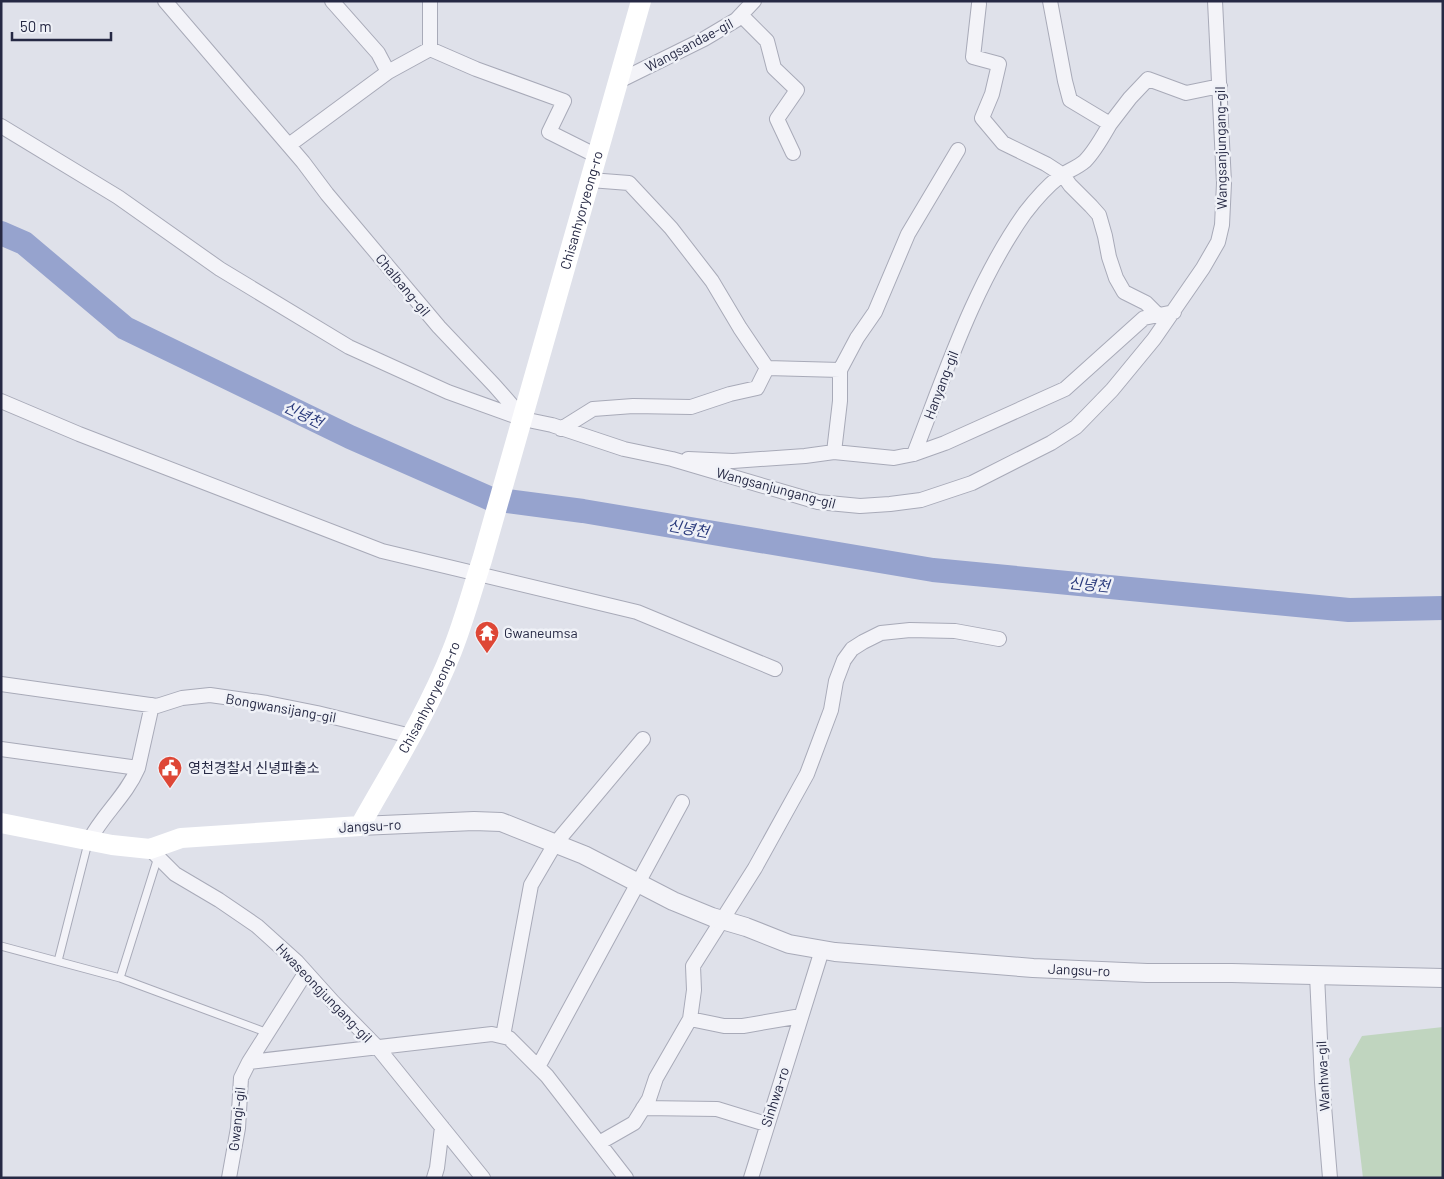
<svg xmlns="http://www.w3.org/2000/svg" width="1444" height="1179" viewBox="0 0 1444 1179" font-family="Barlow,'Noto Sans KR',sans-serif">
<style>
.green{fill:#c0d5bf}
.lines{fill:none;stroke-linecap:round;stroke-linejoin:round}
.river{stroke:#96a3ce;stroke-width:24}
.service-casing{stroke:#a8aab8;stroke-width:9}
.minor-casing{stroke:#a8aab8;stroke-width:16}
.tertiary-casing{stroke:#a8aab8;stroke-width:20}
.service{stroke:#f3f3f8;stroke-width:7}
.minor{stroke:#f3f3f8;stroke-width:14}
.tertiary{stroke:#f3f3f8;stroke-width:18}
.secondary{stroke:#fff;stroke-width:20}
.labels{text-anchor:middle;stroke-width:5;stroke-linejoin:round;paint-order:stroke}
.street-label{font-size:14px;fill:#262944;stroke:#eff1f7}
.poi-label{font-size:14px;fill:#262944;stroke:#eff1f7;text-anchor:start}
.water-label{font-size:15px;font-style:italic;fill:#2b3b7c;stroke:#eff1f7}
</style>
<rect width="100%" height="100%" fill="#dfe1ea"/>
<path class="green" d="M1443,1027V1178H1363L1349,1059L1362,1036Z"/>
<g class="lines">
<path class="river" d="M1,233L24,243L125,328L350,437L491,499L583,511L933,570L1349,610L1443,608"/>
<defs>
<path id="service" d="M1,946L120,978L268,1033
M58,961L88,843
M120,978L158,857"/>
<path id="minor" d="M165,1L303,162L327,194L439,327L494,385L523,418
M979,4L973,57L999,64L992,94L982,118L1003,143L1046,164L1063,175L1070,185L1091,206L1099,215L1105,236L1109,257L1116,278L1124,292L1146,303L1158,315
M741,15L767,41L774,68L797,90L777,119L793,153
M430,49L476,69L564,101L549,132L597,156
M388,72L430,49V1
M619,81L704,39L736,20L754,1
M1110,124L1130,98L1148,79L1186,93L1220,86
M1,126L118,197L220,269L349,347L448,392L523,419L552,425L624,449L672,459L818,502L860,506L890,504L921,500L972,483L1051,443L1076,427L1112,390L1154,339L1203,268L1218,242L1222,225L1224,183L1215,1
M289,145L388,72L378,53L332,1
M590,180L629,183L671,228L712,281L740,328L767,368L840,370
M1,401L79,434L382,551L637,612L775,669
M561,429L593,409L633,406L691,407L730,394L757,388L767,368
M834,452L840,401V370L857,338L875,312L908,234L958,150
M914,454C946,372 974,285 1025,213C1035,200 1045,188 1059,177C1067,171 1077,168 1085,161C1095,151 1103,136 1110,124L1070,100L1065,81L1050,1
M688,459L733,461L805,456L834,452L894,458L914,454L945,443L1065,389L1144,318L1174,312
M1,684L157,706L182,698L210,695L267,703L317,713L411,736
M1,749L138,768L152,705
M89,841C103,814 126,796 138,768
M150,849L175,874L219,900L257,926L297,962L333,1002L378,1048L483,1178
M306,972L249,1062L492,1034L509,1038L547,1076L626,1178
M1317,975L1322,1082L1330,1178
M690,1019L724,1026H743L801,1016
M503,1036L531,885L555,844L643,739
M538,1067L682,802
M643,1108L717,1109L766,1124
M599,1143L634,1123L649,1099L656,1078L690,1019L694,990L693,966L755,868L807,774L831,710L836,681L844,660L852,649L863,642L881,633L910,630L955,631L999,639
M229,1178L238,1128L241,1078L249,1062
M434,1178L437,1168L442,1127
M751,1178L822,950"/>
<g id="tertiary">
<path id="s1" d="M360,826L474,821L501,822L584,855L673,901L712,917L746,927L789,944L835,952L1033,968L1147,973H1232L1443,978"/>
</g>
</defs>
<use href="#service" class="service-casing"/>
<use href="#minor" class="minor-casing"/>
<use href="#tertiary" class="tertiary-casing"/>
<use href="#service" class="service"/>
<use href="#minor" class="minor"/>
<use href="#tertiary" class="tertiary"/>
<path class="secondary" id="s2" d="M1,823L112,845L150,849L181,838L360,826C392,769 428,712 452,651C464,621 472,590 482,560L641,1"/>
</g>
<defs>
<symbol id="temple-pin" viewBox="-11 -11 22 30"><path d="M0 17L-7.5 6A9.5 9.5 0 1 1 7.5 6Z" fill="#de4736" stroke="#eff1f7"/><path d="M0-6L5-2H3V0L6.5 2.5H4V6H1.5V3h-3V6H-4V2.5H-6.5L-3 0V-2H-5Z" fill="#fff"/></symbol>
<symbol id="civic-pin" viewBox="-11 -11 22 30"><path d="M0 17L-7.5 6A9.5 9.5 0 1 1 7.5 6Z" fill="#de4736" stroke="#eff1f7"/><path d="M-.6-6.5H3V-4.5H.6V-3L4-1V1h2V6H-6V1h2V-1L-.6-3ZM-1.2 2.5V6h2.4V2.5Z" fill="#fff"/></symbol>
</defs>
<g fill-rule="evenodd">
<use href="#temple-pin" x="473" y="619" width="28" height="38"/>
<use href="#civic-pin" x="156" y="754" width="28" height="38"/>
</g>
<g class="labels">
<g class="street-label">
<text transform="translate(689 45) rotate(-28)" y="5">Wangsandae-gil</text>
<text transform="translate(1221 148) rotate(-91)" y="5">Wangsanjungang-gil</text>
<text dy="5" stroke="none"><textPath href="#s2" startOffset="1021">Chisanhyoryeong-ro</textPath></text>
<text transform="translate(403 285) rotate(50)" y="5">Chalbang-gil</text>
<text transform="translate(941 385) rotate(-69)" y="5">Hanyang-gil</text>
<text transform="translate(776 488) rotate(15)" y="5">Wangsanjungang-gil</text>
<text dy="5" stroke="none"><textPath href="#s2" startOffset="510">Chisanhyoryeong-ro</textPath></text>
<text transform="translate(281 708) rotate(10)" y="5">Bongwansijang-gil</text>
<text transform="translate(370 826) rotate(-3)" y="5">Jangsu-ro</text>
<text dy="5" stroke="none"><textPath href="#s1" startOffset="746">Jangsu-ro</textPath></text>
<text transform="translate(324 993) rotate(46)" y="5">Hwaseongjungang-gil</text>
<text transform="translate(1323 1076) rotate(-93)" y="5">Wanhwa-gil</text>
<text transform="translate(775 1097) rotate(-72)" y="5">Sinhwa-ro</text>
<text transform="translate(237 1119) rotate(-84)" y="5">Gwangi-gil</text>
</g>
<g class="poi-label">
<text x="504" y="638">Gwaneumsa</text>
<text x="188" y="773">영천경찰서 신녕파출소</text>
</g>
<g class="water-label">
<text transform="translate(303 415) rotate(26)" y="5">신녕천</text>
<text transform="translate(688 529) rotate(10)" y="5">신녕천</text>
<text transform="translate(1089 585) rotate(5)" y="5">신녕천</text>
</g>
</g>
<rect width="1444" height="1179" fill="none" stroke="#262944" stroke-width="5"/>
<path d="M12 32v8h99v-8" fill="none" stroke="#262944" stroke-width="2.5"/>
<text x="20" y="32" font-size="15" fill="#262944" stroke="#eff1f7" stroke-width="4" paint-order="stroke">50 m</text>
</svg>
